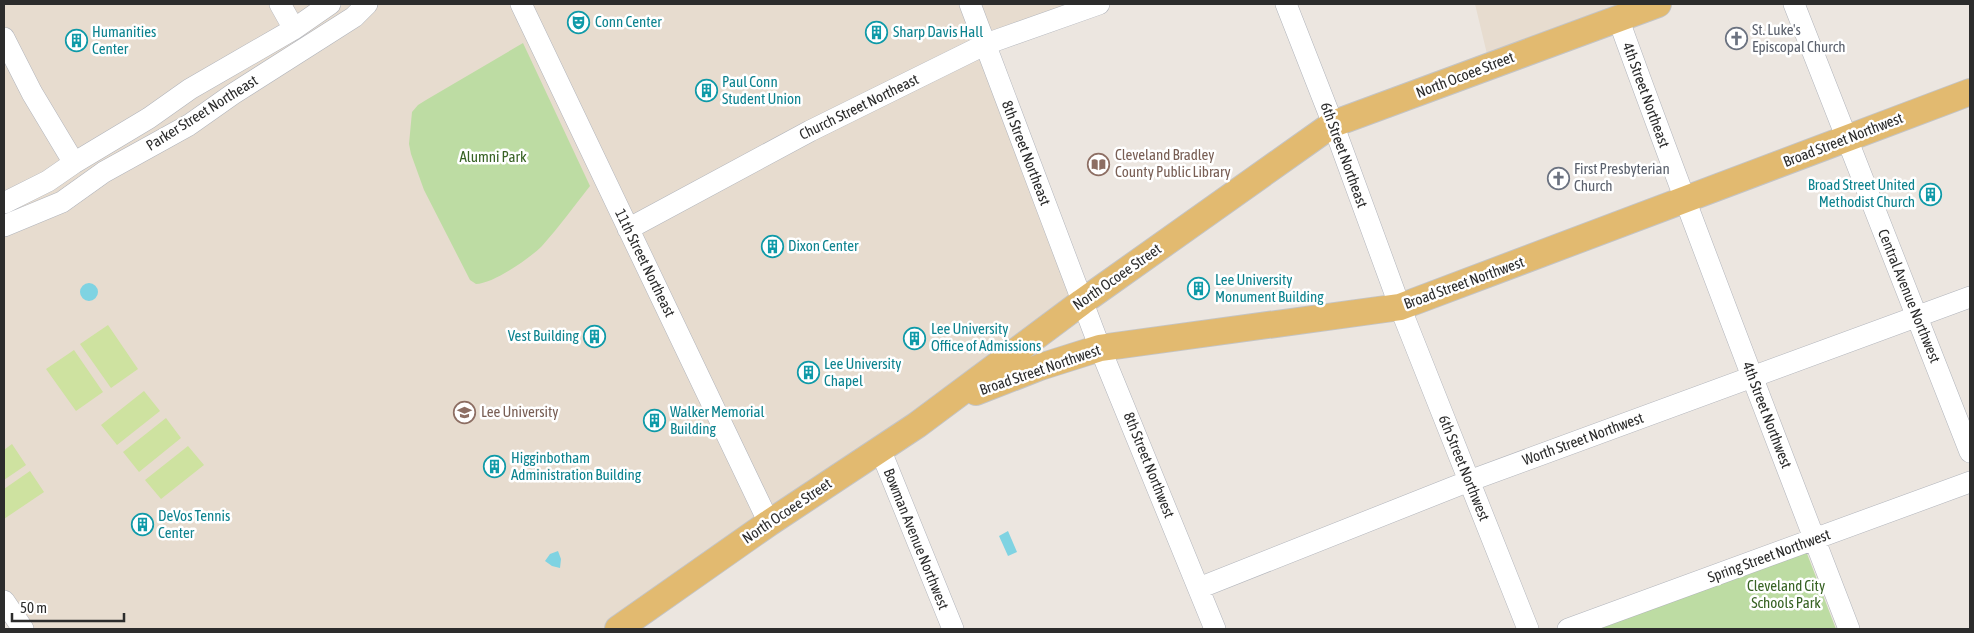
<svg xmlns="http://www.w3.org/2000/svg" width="1974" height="633" viewBox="0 0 1974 633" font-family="'Asap Condensed',sans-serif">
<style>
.education{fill:#e7dccf}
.green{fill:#bddca3}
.pitch{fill:#cee2a0}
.water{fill:#7fd3e2}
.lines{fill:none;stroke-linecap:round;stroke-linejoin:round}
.minor-casing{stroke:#b1b4bb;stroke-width:22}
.major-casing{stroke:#c4c4c4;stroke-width:28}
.minor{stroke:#fff;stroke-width:21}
.major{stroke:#e2ba70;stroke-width:26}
.labels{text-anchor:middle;stroke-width:5;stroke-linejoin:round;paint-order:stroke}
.culture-label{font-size:15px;fill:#0d838f;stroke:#fff;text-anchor:start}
.worship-label{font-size:15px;fill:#5b616d;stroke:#fff;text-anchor:start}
.street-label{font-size:15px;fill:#2c2c2c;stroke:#fff}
.education-label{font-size:15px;fill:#785e54;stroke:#fff;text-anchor:start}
.park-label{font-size:15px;fill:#376223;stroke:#fff}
</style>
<rect width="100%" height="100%" fill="#ece6e0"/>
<path class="education" d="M4,4H1104L986,45L1082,302L612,629H29L4,592Z
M1475,4H1627L1487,54Z"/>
<path class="green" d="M523,43L590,186C574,206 559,227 542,246C530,258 493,284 476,284L470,280L424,190L411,154L409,144L412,112L418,105L426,100Z
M1806,551L1836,629H1594Z"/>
<path class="pitch" d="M108,325L138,369L111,388L80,344Z
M74,350L103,392L76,411L46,369Z
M144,391L160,411L117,445L101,425Z
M166,418L181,438L139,472L123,452Z
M12,444L26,465L4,480V450Z
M188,446L204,465L161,499L145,480Z
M30,471L44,492L4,519V489Z"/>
<path class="water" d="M80 292a9 9 0 1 1 18 0a9 9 0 1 1-18 0Z
M1008,531L1017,552L1008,556L999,536Z
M558,551L561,559L560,568L552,566L545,561L550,554Z"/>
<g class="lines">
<defs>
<path id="minor" d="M280,4L294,29
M521,4L769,523
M970,4L1100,348L1215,629
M1286,4L1333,124L1400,307L1528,629
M1794,4L1970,452
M1618,18C1692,223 1771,426 1849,629
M4,38L32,93L74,163
M4,203L48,181L74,163L149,118L190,89L294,29L330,4
M4,226L62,202L104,172L189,125L233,94L354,17L367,4
M628,229L810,131L986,44L1099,4
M880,449L953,629
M1199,588L1469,481L1970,297
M4,601L23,629
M1568,629L1970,482"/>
<path id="major" d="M976,392L1040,367L1100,348L1400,307L1970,92
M618,629L769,523L917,425L1082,302L1333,124L1658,4"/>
</defs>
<use href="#minor" class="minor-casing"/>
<use href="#major" class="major-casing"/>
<use href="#minor" class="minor"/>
<use href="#major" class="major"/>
</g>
<defs>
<symbol id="theatre-ring" viewBox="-11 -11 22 22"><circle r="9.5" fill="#fff" stroke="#0f9aa8" stroke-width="1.5"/><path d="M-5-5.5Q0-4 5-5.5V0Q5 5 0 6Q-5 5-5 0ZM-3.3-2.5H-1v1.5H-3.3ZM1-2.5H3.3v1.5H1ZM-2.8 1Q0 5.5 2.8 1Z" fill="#0f9aa8"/></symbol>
<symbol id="building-ring" viewBox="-11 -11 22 22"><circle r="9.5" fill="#fff" stroke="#0f9aa8" stroke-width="1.5"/><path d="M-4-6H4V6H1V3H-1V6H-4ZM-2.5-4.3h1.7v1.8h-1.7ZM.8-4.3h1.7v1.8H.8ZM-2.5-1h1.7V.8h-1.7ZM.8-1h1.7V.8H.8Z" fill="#0f9aa8"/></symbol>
<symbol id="church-ring" viewBox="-11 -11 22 22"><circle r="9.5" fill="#fff" stroke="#6b7280" stroke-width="1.5"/><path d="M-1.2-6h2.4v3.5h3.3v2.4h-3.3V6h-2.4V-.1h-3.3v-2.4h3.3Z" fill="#6b7280"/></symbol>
<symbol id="library-ring" viewBox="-11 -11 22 22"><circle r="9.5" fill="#fff" stroke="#8d6e63" stroke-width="1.5"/><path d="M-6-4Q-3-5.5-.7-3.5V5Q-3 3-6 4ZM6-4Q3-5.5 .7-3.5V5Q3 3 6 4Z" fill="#8d6e63"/></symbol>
<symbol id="university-ring" viewBox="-11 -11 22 22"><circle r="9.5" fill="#fff" stroke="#8d6e63" stroke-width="1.5"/><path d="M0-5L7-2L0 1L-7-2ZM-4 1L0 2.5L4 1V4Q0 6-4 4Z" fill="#8d6e63"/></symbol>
</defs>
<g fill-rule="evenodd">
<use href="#theatre-ring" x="566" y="10" width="25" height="25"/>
<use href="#building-ring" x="864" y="20" width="25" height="25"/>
<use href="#church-ring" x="1724" y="26" width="25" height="25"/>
<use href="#building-ring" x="64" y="28" width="25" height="25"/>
<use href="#building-ring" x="694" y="78" width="25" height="25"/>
<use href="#library-ring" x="1086" y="152" width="25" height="25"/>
<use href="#church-ring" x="1546" y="166" width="25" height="25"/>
<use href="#building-ring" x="1918" y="182" width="25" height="25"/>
<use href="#building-ring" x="760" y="234" width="25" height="25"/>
<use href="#building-ring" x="1186" y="276" width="25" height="25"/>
<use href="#building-ring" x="582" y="324" width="25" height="25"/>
<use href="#building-ring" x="902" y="326" width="25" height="25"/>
<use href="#building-ring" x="796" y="360" width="25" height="25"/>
<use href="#university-ring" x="452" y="400" width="25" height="25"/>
<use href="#building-ring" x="642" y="408" width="25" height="25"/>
<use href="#building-ring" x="482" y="454" width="25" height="25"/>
<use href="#building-ring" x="130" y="512" width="25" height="25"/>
</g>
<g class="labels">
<g class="culture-label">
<text x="595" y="27">Conn Center</text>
<text x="92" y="37">Humanities<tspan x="92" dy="17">Center</tspan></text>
<text x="893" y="37">Sharp Davis Hall</text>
<text x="722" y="87">Paul Conn<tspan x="722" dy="17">Student Union</tspan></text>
<text x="1915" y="190" text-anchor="end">Broad Street United<tspan x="1915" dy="17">Methodist Church</tspan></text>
<text x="788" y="251">Dixon Center</text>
<text x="1215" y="285">Lee University<tspan x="1215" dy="17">Monument Building</tspan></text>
<text x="931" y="334">Lee University<tspan x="931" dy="17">Office of Admissions</tspan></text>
<text x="579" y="341" text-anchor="end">Vest Building</text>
<text x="824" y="369">Lee University<tspan x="824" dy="17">Chapel</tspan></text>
<text x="670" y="417">Walker Memorial<tspan x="670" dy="17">Building</tspan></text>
<text x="511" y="463">Higginbotham<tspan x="511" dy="17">Administration Building</tspan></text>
<text x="158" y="521">DeVos Tennis<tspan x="158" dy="17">Center</tspan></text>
</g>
<g class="worship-label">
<text x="1752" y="35">St. Luke's<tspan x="1752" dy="17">Episcopal Church</tspan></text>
<text x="1574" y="174">First Presbyterian<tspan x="1574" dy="17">Church</tspan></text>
</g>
<g class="street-label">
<text transform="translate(1465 75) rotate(-21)" y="5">North Ocoee Street</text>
<text transform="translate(1646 95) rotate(70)" y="5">4th Street Northeast</text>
<text transform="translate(859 107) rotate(-26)" y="5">Church Street Northeast</text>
<text transform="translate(202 113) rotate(-32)" y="5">Parker Street Northeast</text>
<text transform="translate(1843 140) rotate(-21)" y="5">Broad Street Northwest</text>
<text transform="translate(1026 153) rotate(69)" y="5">8th Street Northeast</text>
<text transform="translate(1344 155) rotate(70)" y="5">6th Street Northeast</text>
<text transform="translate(645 263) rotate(64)" y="5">11th Street Northeast</text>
<text transform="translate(1117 277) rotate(-35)" y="5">North Ocoee Street</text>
<text transform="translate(1464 283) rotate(-20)" y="5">Broad Street Northwest</text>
<text transform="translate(1909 296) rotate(68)" y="5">Central Avenue Northwest</text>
<text transform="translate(1040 370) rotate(-19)" y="5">Broad Street Northwest</text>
<text transform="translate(1767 415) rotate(69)" y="5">4th Street Northwest</text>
<text transform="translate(1583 439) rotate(-20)" y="5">Worth Street Northwest</text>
<text transform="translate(1149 465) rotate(68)" y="5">8th Street Northwest</text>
<text transform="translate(1464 468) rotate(68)" y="5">6th Street Northwest</text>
<text transform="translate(787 511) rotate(-34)" y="5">North Ocoee Street</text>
<text transform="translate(916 539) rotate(68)" y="5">Bowman Avenue Northwest</text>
<text transform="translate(1769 556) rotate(-20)" y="5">Spring Street Northwest</text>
</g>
<g class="education-label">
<text x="1115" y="160">Cleveland Bradley<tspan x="1115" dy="17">County Public Library</tspan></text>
<text x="481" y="417">Lee University</text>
</g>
<g class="park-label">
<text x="493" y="162">Alumni Park</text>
<text x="1786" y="591">Cleveland City<tspan x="1786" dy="17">Schools Park</tspan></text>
</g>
</g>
<rect width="1974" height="633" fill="none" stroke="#2c2c2c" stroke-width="10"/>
<path d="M12 613v8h112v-8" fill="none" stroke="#2c2c2c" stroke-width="2.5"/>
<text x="20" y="613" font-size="15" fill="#2c2c2c" stroke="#ffffff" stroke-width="4" paint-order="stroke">50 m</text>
</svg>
